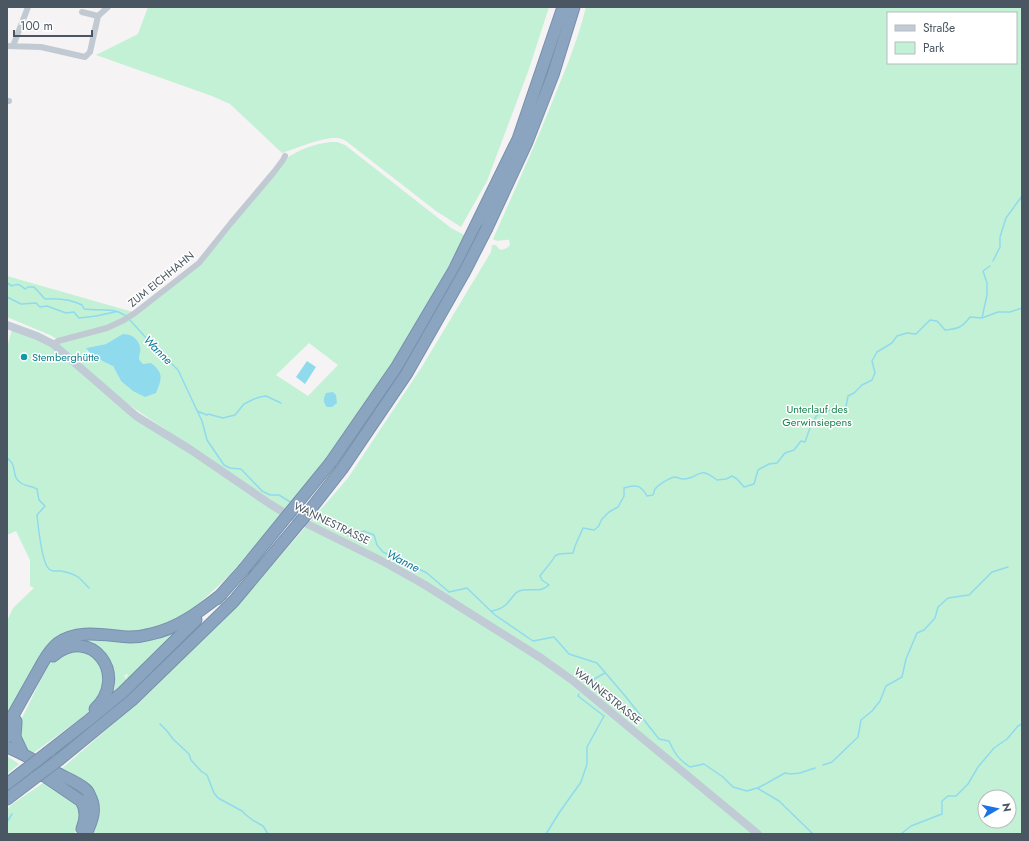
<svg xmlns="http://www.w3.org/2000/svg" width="1029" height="841" viewBox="0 0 1029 841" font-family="Jost,sans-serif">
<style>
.green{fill:#c3f1d5;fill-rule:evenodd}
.water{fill:#90daee}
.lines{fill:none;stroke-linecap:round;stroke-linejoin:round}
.stream{stroke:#90daee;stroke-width:1.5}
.highway-casing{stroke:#7690ad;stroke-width:13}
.street{stroke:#c1cad2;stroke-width:6}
.secondary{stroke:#c1cbd6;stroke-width:8}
.highway{stroke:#8ba5c1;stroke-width:11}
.highway-bridge-casing{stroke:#7690ad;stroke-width:13;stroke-linecap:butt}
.highway-bridge{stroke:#8ba5c1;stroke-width:11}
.culture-dot{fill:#0f9aa8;stroke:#fff;stroke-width:1.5}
.labels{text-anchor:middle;stroke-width:3;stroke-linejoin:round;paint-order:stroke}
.street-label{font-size:11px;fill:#4a5661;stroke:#fff}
.culture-label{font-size:11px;fill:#0d838f;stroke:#fff;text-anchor:start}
.park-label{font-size:11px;fill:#17864f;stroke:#fff}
.water-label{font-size:12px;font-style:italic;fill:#0c7c9b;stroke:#fff}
</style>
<rect width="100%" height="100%" fill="#f5f3f3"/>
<path class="green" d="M148,7H549L529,69L487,181L461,227L436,211L346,141C343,140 341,138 337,138C322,137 297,148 282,153L230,104L212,96L96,55L138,34Z
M586,7H1022V834H88L95,797L59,771L142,699L219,623L244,598L348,478L423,365L491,252L492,245H496L499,249C503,251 507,248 510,245L509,240C504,239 498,243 493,239C513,194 533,150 551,105C564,73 578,40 586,7ZM888,13H1016V63H888ZM985,797H1009V821H985Z
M330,142H337L345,145L451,228L466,236L411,332L381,381L313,478L285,510L116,396L56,344L109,328L201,264L288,157C301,149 315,144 330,142ZM309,343L338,365L308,396L276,375ZM106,344L139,357L140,362L143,364L121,381L113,366C104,363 97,357 88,353L86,348Z
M7,276L133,312L106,326L58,340L50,335L7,317Z
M12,329L52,346L124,408L282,514L228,577L185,616L167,625L144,631L65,636L7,720V621L13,608L34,588L30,586V560L16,531L7,535V348Z
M185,623L129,679L126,677L128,675L127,674L124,676L128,680L105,700L107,695L101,654L57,648L73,639H120Z
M81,649L101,661L106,683L95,706L80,719L32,754C22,746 16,738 19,724L49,663L60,653Z
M7,756L19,764L7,774Z
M46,781C60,790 83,800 81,819C81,824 77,830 74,834H7V810L11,805Z"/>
<path class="water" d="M123,334C131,334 138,338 140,347C142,354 135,357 143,364L151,363C164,373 162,379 156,393L145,397L133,391L121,381L113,366C106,363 89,355 86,348L106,344Z
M307,361L316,367L305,384L296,377Z
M333,392L336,395L337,403L332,407H327C323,402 323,399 326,393Z"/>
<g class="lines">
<path class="stream" d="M993,261L1000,247V237L1006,218L1022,196
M7,283L12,286C18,283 20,285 25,289L28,287H34L45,299C58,298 70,299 82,305L84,309C99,311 113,307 126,316
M7,297L21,304L36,303L40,307L47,306L66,313L74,312L79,318L96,316L115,312
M982,318L987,295V283L983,271L990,266
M129,319L148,340L178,370L202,421L207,440L224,465L230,468L241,469L262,491L270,495H279L292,503
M197,411L207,415L208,414L223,418L235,415L244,404L254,399L260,397L266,396L281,403
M7,458C9,459 10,461 12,463C16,470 12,477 21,483C25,486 32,486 37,489L39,500L45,506L37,515C38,525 42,563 49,569C52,572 57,571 61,571C66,572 74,574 78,577C82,580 86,585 89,588
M313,513L345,531L356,534L364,531L374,535L377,545L383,552L427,573L449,592L467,588L495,615L533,641L554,637L569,654L597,663L626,697L659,739L669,741C675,754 678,759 690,767L704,764L723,777L733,787L747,791L757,788L779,801L813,834
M492,611C499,610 506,606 510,600C514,596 514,593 519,591C530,587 539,594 549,585L542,580L540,576C545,569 551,563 555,556L559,554L573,553L575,546L583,528L594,530L598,527L602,519L609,512L618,507L624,496V488C636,484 641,485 647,496L653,495C654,493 654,491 655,489C659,484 668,479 674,477C677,477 680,479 683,479C700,479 697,464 717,480L726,479L732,476L737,479L744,487L754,484L758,470L769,464L777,463L785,453L794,450L801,441L805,442L811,425L817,415L829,410L839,411L846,407L848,396L854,393L862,385L872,380L875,373L872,361L877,352L892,343L897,336L907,333L916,334L930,320L937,321L945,330C957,329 962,328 970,317L982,318L998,312H1010L1022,308
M587,683L605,673
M160,724L167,731L173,739L189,754L191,760L201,771L207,775L214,793L218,798L242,811L246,815L254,821L263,826L268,834
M823,765L832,762L858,737L861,720L872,711L880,701L886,686L902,677L906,659L917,633L924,630L935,618L938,607L948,598L969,595L992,572L1008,567
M758,788L785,773L791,774L800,773L815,768
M7,822L12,814
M546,834L559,813L581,782L587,764V747L604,716L578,696L579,694
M858,834H859
M901,834L911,826L942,814V801L948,796H956L968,784L978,767L994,748L1007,739L1018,726L1022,724"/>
<defs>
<path id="highway" d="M487,228L527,142L553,75L574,7
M331,462L396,368L454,270L518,139L563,7
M217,599L243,570
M53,656C91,624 130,675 95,709
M16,723L15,737L23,754
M7,726L43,662C47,655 52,648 58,643C79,628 107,636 130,637C137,637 144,636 151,634C179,628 200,611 222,594
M7,737L16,721
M7,747C24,754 41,764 57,773C66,778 77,782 84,788C87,790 89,793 90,796C97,809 92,821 86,834
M48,752L89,720L123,692L196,620
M60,759L132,700L233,602
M34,769L81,801C87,810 86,819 82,829
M7,784L25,770
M7,799L36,777"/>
</defs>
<use href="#highway" class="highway-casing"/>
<path class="street" d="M82,12L98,16
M7,46L41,47L85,57L90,52L98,16L108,7
M13,46L28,7
M7,101H9
M53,344L58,341L107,328L124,320L135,313L199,263L231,223L274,172L283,160L285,156"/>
<path class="secondary" d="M7,325L37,336L53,344L136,416L191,450L270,504L283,512L386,563L425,585L541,658L572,680L758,834"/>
<use href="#highway" class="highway"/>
<defs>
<path id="highway-bridge" d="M243,570L331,462
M233,602L310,510L342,469L407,373L465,271L487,228
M25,770L48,752
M36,777L60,759"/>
</defs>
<use href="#highway-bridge" class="highway-bridge-casing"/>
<use href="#highway-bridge" class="highway-bridge"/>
</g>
<circle class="culture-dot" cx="24" cy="357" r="4"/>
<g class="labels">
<g class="street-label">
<text transform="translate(161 279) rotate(-39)" y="4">ZUM EICHHAHN</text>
<text transform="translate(332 523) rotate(26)" y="4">WANNESTRASSE</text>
<text transform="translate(608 696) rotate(39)" y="4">WANNESTRASSE</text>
</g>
<g class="culture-label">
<text x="32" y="361">Stemberghütte</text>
</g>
<g class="park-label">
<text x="817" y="413">Unterlauf des<tspan x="817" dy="13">Gerwinsiepens</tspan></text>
</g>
<g class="water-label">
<text transform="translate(158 350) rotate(45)" y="4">Wanne</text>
<text transform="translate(403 561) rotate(27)" y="4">Wanne</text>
</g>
</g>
<rect width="1029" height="841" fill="none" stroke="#4a5661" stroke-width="16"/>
<rect x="887" y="12" width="130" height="52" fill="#ffffff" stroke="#b7bbc0"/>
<rect x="895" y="25" width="20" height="6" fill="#c1cbd6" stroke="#b7bbc0"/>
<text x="923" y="32" font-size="12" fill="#4a5661">Straße</text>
<rect x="895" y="42" width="20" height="12" fill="#c3f1d5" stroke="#b7bbc0"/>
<text x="923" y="52" font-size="12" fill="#4a5661">Park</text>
<g transform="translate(997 809) rotate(81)"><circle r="19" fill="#ffffff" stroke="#b7bbc0"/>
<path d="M0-3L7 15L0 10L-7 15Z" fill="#1a73e8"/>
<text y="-6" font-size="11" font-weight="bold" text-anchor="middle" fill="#4a5661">N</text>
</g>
<path d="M14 30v6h78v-6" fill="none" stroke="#4a5661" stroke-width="2"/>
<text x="20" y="30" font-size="12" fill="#4a5661" stroke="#ffffff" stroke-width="3" paint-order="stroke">100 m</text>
</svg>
